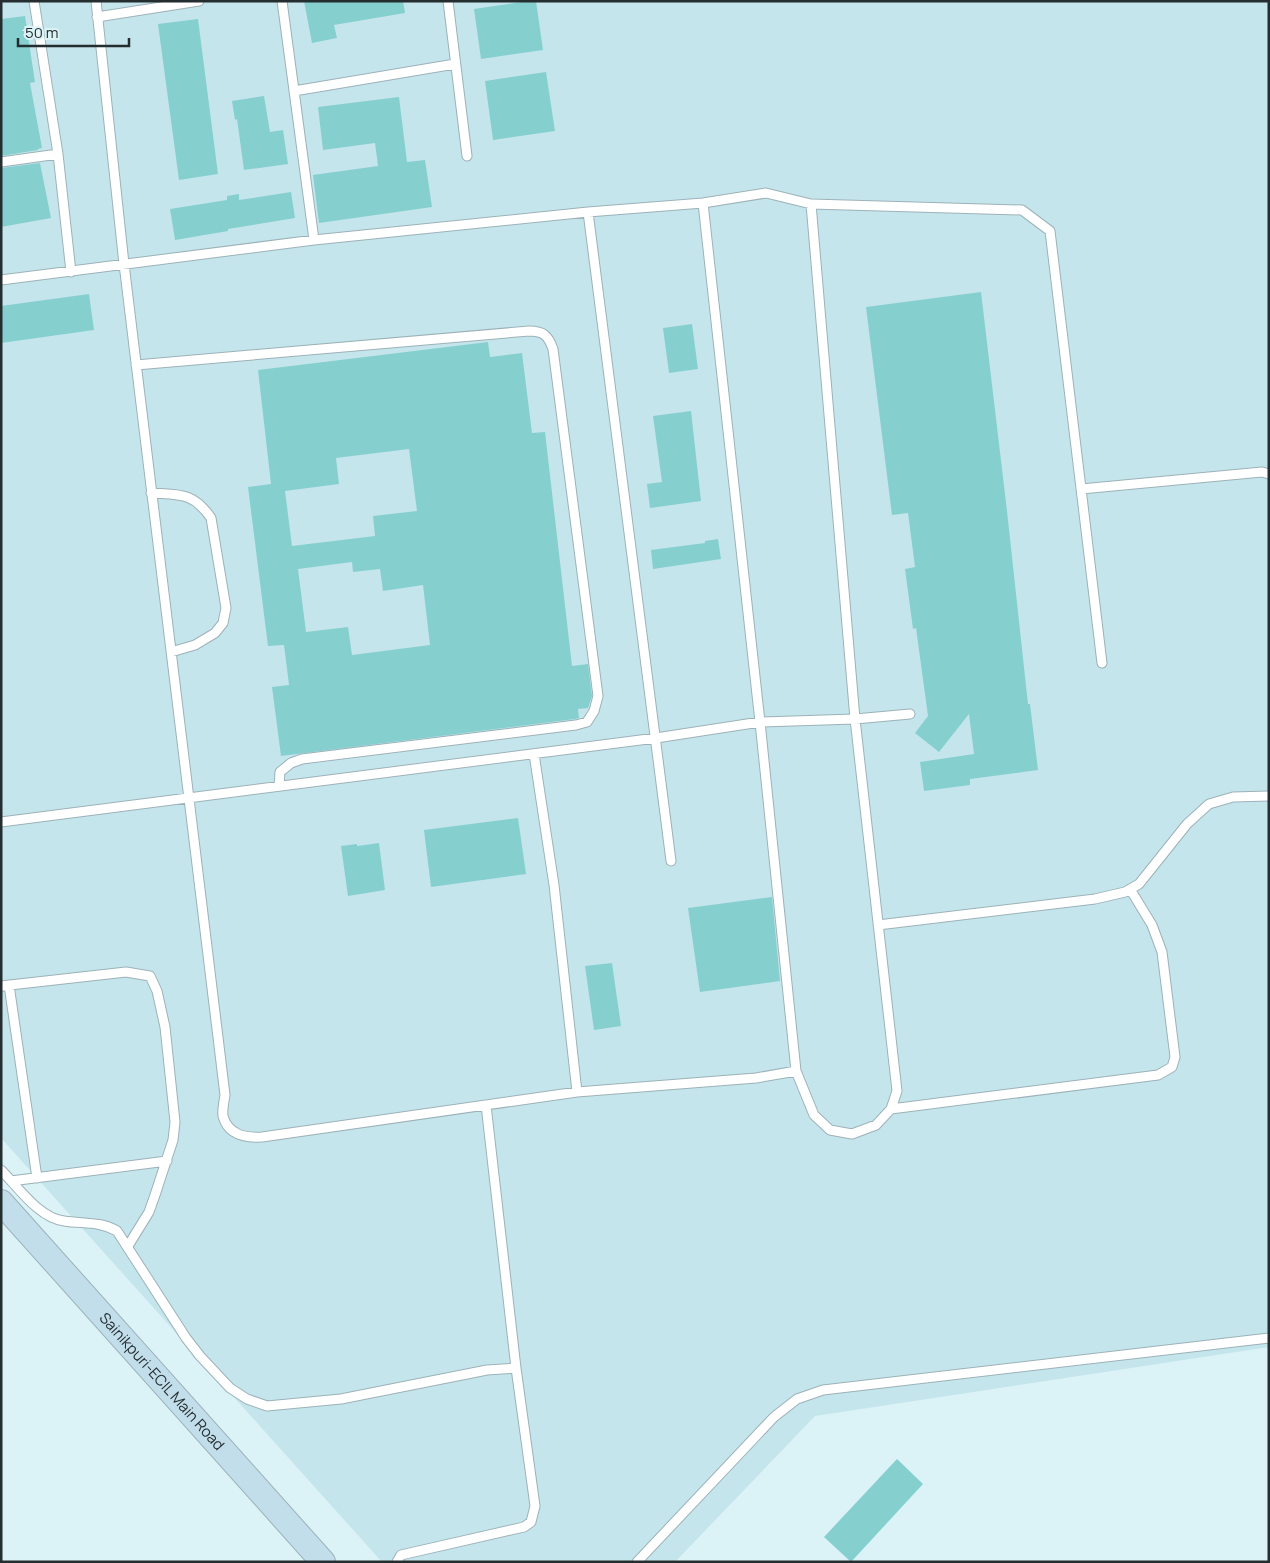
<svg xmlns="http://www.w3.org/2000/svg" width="1270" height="1563" viewBox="0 0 1270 1563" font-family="Manrope,sans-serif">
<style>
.built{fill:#c5e5ec}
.building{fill:#85d0cf;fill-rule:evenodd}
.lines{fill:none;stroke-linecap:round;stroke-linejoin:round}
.lane-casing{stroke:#9cb2b8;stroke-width:11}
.secondary-casing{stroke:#9cb2b8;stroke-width:26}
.lane{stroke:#fff;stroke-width:9}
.secondary{stroke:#c2deeb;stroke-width:24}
.labels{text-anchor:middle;stroke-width:4;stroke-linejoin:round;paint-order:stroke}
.street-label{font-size:15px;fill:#242d2f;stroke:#dbf2f7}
</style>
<rect width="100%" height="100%" fill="#dbf2f7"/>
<path class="built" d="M1,1H1269V1347L815,1416L675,1562H382L1,1138Z"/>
<path class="building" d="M304,1H403L405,13L334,25L337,38L312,43Z
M529,1H536L543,50L481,59L474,9Z
M25,16L35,82L30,83L42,148L38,149V150L1,156V19Z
M198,19L218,174L179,180L158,24Z
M546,72L555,131L493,140L485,81Z
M264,96L270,132L283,130L288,164L244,170L237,119L235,120L232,101Z
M399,97L407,162L425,160L432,207L319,223L313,175L378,166L375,143L323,150L318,107Z
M40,163L51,218L1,227V168Z
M291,192L295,218L228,229V231L175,240L170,209L227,200V196L239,194V200Z
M981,292L1007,511L1028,704H1030L1038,770L970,779V785L924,791L920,762L974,754L969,714L939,752L915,733L928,716L916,628L913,629L905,569L915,567L908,513L892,515L866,307Z
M89,294L94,330L1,343V306Z
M692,324L698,369L669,373L663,328Z
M488,342L490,357L522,353L532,433L545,432L572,666L588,664L592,696L588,708L578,709L579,718L575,719L281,756L272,687L289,685L284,645L268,646L248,487L271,484L258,370ZM409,449L417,511L373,516L375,536L292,546L285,491L339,484L336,458ZM352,562L353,572L380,569L383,591L423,585L430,645L352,655L348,627L306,632L298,569Z
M691,411L701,501L650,508L647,484L662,482L653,416Z
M718,539L721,559L653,569L651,550L705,543V541Z
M518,818L526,874L431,887L424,830Z
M379,843L385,890L348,896L341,846L357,844V846Z
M772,897L780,981L700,992L688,908Z
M612,963L621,1026L594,1030L585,966Z
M897,1459L923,1484L851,1562L824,1537Z"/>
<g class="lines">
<defs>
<path id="lane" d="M34,1L58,154L71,272
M96,1L124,264L225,1095C224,1102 222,1110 223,1116C228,1135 245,1138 262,1137L577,1092L756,1078L796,1071L760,722L703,203
M282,1L314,240
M448,1L467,156
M97,17L199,1
M294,91L455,64
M1,162L58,154
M811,204L1022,210L1050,231L1102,663
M588,212L671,861
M1,280L314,240L588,212L703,203L766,193L811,204L855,719L897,1091L891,1109L876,1125L852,1134L830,1130L814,1115L796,1071
M136,365L529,331C543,331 548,335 553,349L598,696L594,711L587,722L576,725L302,759L291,763L280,772L279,786
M1081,489L1262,472L1269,474
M151,493C180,495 193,492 211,518L226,608L223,623L215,633L195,645L171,652
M534,754L554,885L577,1092
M1,822L656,738L760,722L855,719L910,714
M878,925L1095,899L1125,892L1139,884L1187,824L1209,804L1233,797L1269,796
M9,985L37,1178
M1,986L126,972L150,976L157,991L165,1027L175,1122L173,1140L155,1195L149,1212L128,1246
M486,1105L516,1368
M891,1109L1158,1075L1172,1067L1175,1057L1162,952L1152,925L1130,889
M1,1170C18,1187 39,1218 64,1221C83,1224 100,1221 117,1231L186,1338L200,1356L230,1388L247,1399L267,1406L341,1399L487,1370L516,1368L535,1506L531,1522L524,1527L401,1555L397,1562
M11,1181L167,1161
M637,1562L774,1417L797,1399L823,1390L1269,1338"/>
<g id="secondary">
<path id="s1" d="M1,1202L323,1562"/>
</g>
</defs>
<use href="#lane" class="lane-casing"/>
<use href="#secondary" class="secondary-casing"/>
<use href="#lane" class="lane"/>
<use href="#secondary" class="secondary"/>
</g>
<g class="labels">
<g class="street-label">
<text dy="5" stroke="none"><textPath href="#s1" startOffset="241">Sainikpuri-ECIL Main Road</textPath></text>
</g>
</g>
<rect width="1270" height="1563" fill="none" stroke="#242d2f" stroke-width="5"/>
<path d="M18 38v8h111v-8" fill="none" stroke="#242d2f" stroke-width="2.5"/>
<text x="25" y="38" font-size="15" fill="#242d2f" stroke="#dbf2f7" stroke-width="4" paint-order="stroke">50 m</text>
</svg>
